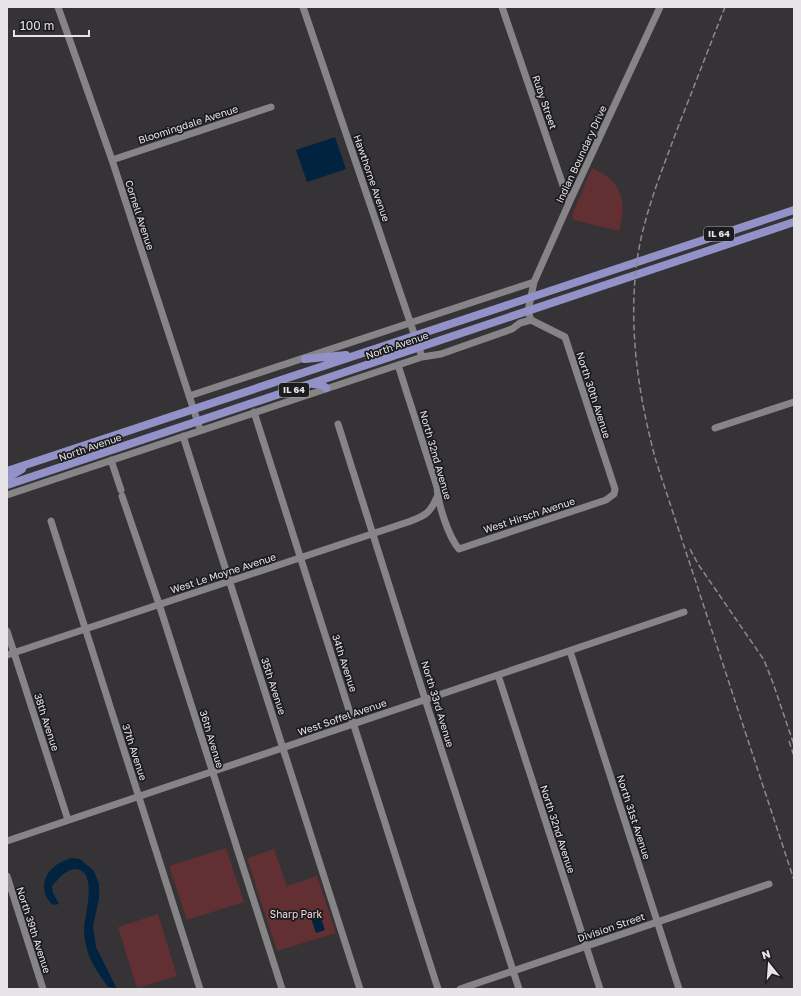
<svg xmlns="http://www.w3.org/2000/svg" width="801" height="996" viewBox="0 0 801 996" font-family="'Golos Text',sans-serif">
<style>
.green{fill:#622f33}
.water{fill:#02233f}
.lines{fill:none;stroke-linecap:round;stroke-linejoin:round}
.minor{stroke:#878488;stroke-width:7}
.major{stroke:#9292c8;stroke-width:8}
.rail{stroke:#8c8a8d;stroke-width:1.5;stroke-dasharray:6 3;stroke-linecap:butt}
.labels{text-anchor:middle;stroke-width:3.5;stroke-linejoin:round;paint-order:stroke}
.shield{fill:#1c1b1d;stroke:#a9a8aa;stroke-width:1}
.shield-label{font-size:9px;font-weight:bold;fill:#e6e4e7}
.street-label{font-size:10px;fill:#e6e4e7;stroke:#1c1b1d}
.park-label{font-size:10px;fill:#f1d8d9;stroke:#1c1b1d}
</style>
<rect width="100%" height="100%" fill="#353336"/>
<path class="green" d="M592,168C622,181 628,201 619,231L574,220L572,215Z
M226,848L244,902L187,920L169,866Z
M274,849L287,886L317,876L336,933L277,951L247,858Z
M158,914L177,976L137,988L118,927Z"/>
<path class="water" d="M335,137L346,169L307,182L296,150Z
M71,858L80,859L94,871L99,884V898L93,926L96,947L115,985L116,988L108,987C100,975 90,963 87,949C85,943 84,934 84,928C85,914 98,871 76,869C67,868 57,880 52,886L53,893L59,904L53,905C41,895 41,877 54,867C58,863 65,860 71,858Z
M319,912L325,930L316,933L310,915Z"/>
<g class="lines">
<path class="minor" d="M58,7L112,160L199,426
M303,7L422,357
M502,7L569,203
M112,160L271,107
M398,365L437,487C438,504 448,536 459,549L606,500L614,494L615,489L565,337L531,320L528,311L534,282L569,203L660,7
M189,396L534,282
M254,412L438,989
M338,424L425,699L519,989
M715,428L794,402
M183,436L360,989
M111,460L121,490
M7,495L422,357L441,354L512,329L520,323L531,320
M122,496L159,604L282,989
M51,521L200,989
M7,631L68,820
M570,651L679,989
M7,655L408,522C424,516 430,514 437,497
M498,675L600,989
M7,841L684,612
M7,876L43,989
M460,989L769,884"/>
<path class="major" d="M305,359L346,355
M313,384L322,385L326,388
M7,471L794,210
M7,478L22,469
M7,485L794,222"/>
<path class="rail" d="M725,7C710,45 695,84 680,122C665,162 649,201 640,243C626,315 637,391 656,461L794,880
M690,549L698,564L764,660L773,683L794,745
M789,741L794,756"/>
</g>
<g class="labels">
<g class="shield">
<rect x="704" y="227" width="30" height="14" rx="3"/>
<rect x="279" y="383" width="30" height="14" rx="3"/>
</g>
<g class="shield-label">
<text x="719" y="237">IL 64</text>
<text x="294" y="393">IL 64</text>
</g>
<g class="street-label">
<text transform="translate(545 102) rotate(71)" y="4">Ruby Street</text>
<text transform="translate(188 124) rotate(-18)" y="4">Bloomingdale Avenue</text>
<text transform="translate(581 154) rotate(-65)" y="4">Indian Boundary Drive</text>
<text transform="translate(372 178) rotate(71)" y="4">Hawthorne Avenue</text>
<text transform="translate(140 215) rotate(72)" y="4">Cornell Avenue</text>
<text transform="translate(397 345) rotate(-19)" y="4">North Avenue</text>
<text transform="translate(594 395) rotate(72)" y="4">North 30th Avenue</text>
<text transform="translate(90 447) rotate(-19)" y="4">North Avenue</text>
<text transform="translate(436 455) rotate(74)" y="4">North 32nd Avenue</text>
<text transform="translate(529 515) rotate(-18)" y="4">West Hirsch Avenue</text>
<text transform="translate(223 573) rotate(-18)" y="4">West Le Moyne Avenue</text>
<text transform="translate(345 663) rotate(72)" y="4">34th Avenue</text>
<text transform="translate(274 686) rotate(72)" y="4">35th Avenue</text>
<text transform="translate(438 704) rotate(73)" y="4">North 33rd Avenue</text>
<text transform="translate(342 717) rotate(-19)" y="4">West Soffel Avenue</text>
<text transform="translate(47 722) rotate(72)" y="4">38th Avenue</text>
<text transform="translate(212 739) rotate(73)" y="4">36th Avenue</text>
<text transform="translate(135 752) rotate(72)" y="4">37th Avenue</text>
<text transform="translate(634 817) rotate(72)" y="4">North 31st Avenue</text>
<text transform="translate(558 829) rotate(72)" y="4">North 32nd Avenue</text>
<text transform="translate(611 927) rotate(-19)" y="4">Division Street</text>
<text transform="translate(34 930) rotate(72)" y="4">North 39th Avenue</text>
</g>
<g class="park-label">
<text x="296" y="918">Sharp Park</text>
</g>
</g>
<rect width="801" height="996" fill="none" stroke="#e6e4e7" stroke-width="16"/>
<g transform="translate(769 964) rotate(343)" stroke="#1c1b1d" stroke-width="3" paint-order="stroke">
<path d="M0-3L7 15L0 10L-7 15Z" fill="#e6e4e7"/>
<text y="-6" font-size="11" font-weight="bold" text-anchor="middle" fill="#e6e4e7">N</text>
</g>
<path d="M14 30v6h75v-6" fill="none" stroke="#e6e4e7" stroke-width="2"/>
<text x="20" y="30" font-size="12" fill="#e6e4e7" stroke="#1c1b1d" stroke-width="3" paint-order="stroke">100 m</text>
</svg>
